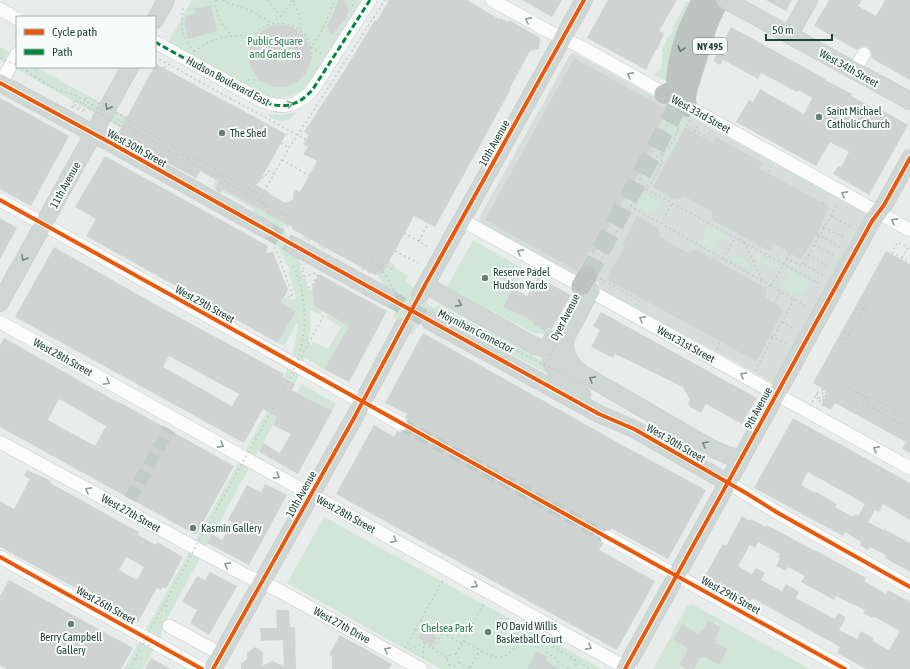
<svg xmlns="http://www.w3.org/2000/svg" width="910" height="669" viewBox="0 0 910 669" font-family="'Asap Condensed',sans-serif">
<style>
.built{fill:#d6dedb}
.green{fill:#d1e6d8}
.building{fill:#cfd4d2;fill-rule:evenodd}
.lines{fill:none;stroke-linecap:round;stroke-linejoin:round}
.minor-tunnel{stroke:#c1cbc8;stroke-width:13;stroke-dasharray:13 6;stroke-linecap:butt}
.major-tunnel{stroke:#c1cbc8;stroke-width:17;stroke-dasharray:17 8;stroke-linecap:butt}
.highway-tunnel{stroke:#c1cbc8;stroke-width:19;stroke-dasharray:19 10;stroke-linecap:butt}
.minor-casing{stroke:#c5cac8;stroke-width:14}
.major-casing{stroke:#c3ccc9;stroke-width:18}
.highway-casing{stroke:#c3ccc9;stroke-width:20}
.path{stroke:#c3ccca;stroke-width:1.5;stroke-dasharray:2 3;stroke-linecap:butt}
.minor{stroke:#fcfcfc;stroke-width:13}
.major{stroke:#cfd7d5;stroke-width:17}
.highway{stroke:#bcc4c2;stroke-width:19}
.major-bridge-casing{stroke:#c3ccc9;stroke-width:18;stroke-linecap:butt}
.path-bridge{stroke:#c3ccca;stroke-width:1.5;stroke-dasharray:2 3;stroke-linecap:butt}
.major-bridge{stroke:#cfd7d5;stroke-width:17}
.quiet{stroke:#00873e;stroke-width:3;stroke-dasharray:6 3;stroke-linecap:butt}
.cycleway-casing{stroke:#f7fbf9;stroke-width:6}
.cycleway{stroke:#e8590c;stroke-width:4}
.oneway{stroke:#909f9b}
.oneway2{stroke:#617670}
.oneway3{stroke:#718580}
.poi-dot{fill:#697e78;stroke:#f7fbf9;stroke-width:1.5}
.labels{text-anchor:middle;stroke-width:4;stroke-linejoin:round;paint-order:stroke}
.shield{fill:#f7fbf9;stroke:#637a73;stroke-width:1}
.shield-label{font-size:10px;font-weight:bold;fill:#24423a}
.park-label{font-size:11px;fill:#2d7a4b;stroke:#f7fbf9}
.street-label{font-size:11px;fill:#24423a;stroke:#f7fbf9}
.poi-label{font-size:11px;fill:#24423a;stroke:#f7fbf9;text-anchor:start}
</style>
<rect width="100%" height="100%" fill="#e8edeb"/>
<path class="built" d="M574,53L577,54L671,106H675L689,113L693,118L849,204L855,205L865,212L864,216L774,382H772L770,381L602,290L599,287V283L580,272L577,274L573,273L482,224L479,221L480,216L570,55L571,54Z"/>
<path class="green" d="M192,0H362L308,84C295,98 279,101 262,94L168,42Z
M687,1L691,4L669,82L654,75L662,67V53L663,47L668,36H670L674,29L672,28Z
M0,47L17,56V67H36L396,266L395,268L408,276L406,281L429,305L435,308L437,304L543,361L563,382L432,312L427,327L419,323L412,336L393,317L396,311L389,307L390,305L376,269L369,274L365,269L328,243L325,250L318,246L322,239L314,235L310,242L303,238L307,231L291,222L288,228L283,225L302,266H300L303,278H306L308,289L310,291L312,288L314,306L323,311L320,315L310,310L311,325L308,343L311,345L313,341L328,349L341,327L326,318L328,314L349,326L324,369L305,358L296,382L162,628L161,637L143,669H124L272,402C281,382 293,360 296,337C297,332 297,327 298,321L284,346L278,343L296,311L281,302L284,297L286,298L293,300L296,298L293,287L291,285L292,281L290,278L289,273L290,271L284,257L252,208L213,186L216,180L121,127L120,128L112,123L4,62L0,60Z
M668,110L674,113V115L667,121L660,132L657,130Z
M297,112C287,124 278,124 267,114L283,115Z
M681,118H682L688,121L669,157L665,154C675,143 680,133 681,118Z
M674,120H676C680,131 669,145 662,152H660L659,151C660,139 665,127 674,120Z
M659,160L660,162L651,173L647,182H645L644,177L645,169L651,164Z
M645,194C652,196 658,200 660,208L657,212C647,213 639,209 636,200C637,195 640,194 645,194Z
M708,227C716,228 723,233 728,239L727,240L720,239L716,240C715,246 721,248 721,252L711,249L700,243V240L705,235L706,228Z
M473,240L524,269L503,307L515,313L516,312L533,322L532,324L545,331L546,329L547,330L548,328L552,330L544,334L533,333L447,287Z
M755,252L769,261L777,264V266C765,267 758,265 755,252Z
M730,257C742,256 748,257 751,271L739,263L729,259L728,258Z
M786,270C797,272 814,279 805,292C794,296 786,292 780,283V282H785L788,278L785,271Z
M302,384L336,404L332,411L297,392Z
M324,517L602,669H441L287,583Z
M692,604L810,669H694L700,658L701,659L703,657L719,665L728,649L715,642L716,640L715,639L721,627L718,625V624L708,620L702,631L699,634L682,624L673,640L687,648L685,650L687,651L679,665L687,669H653L687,606Z"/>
<path class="building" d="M338,0H344L349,11L346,15L347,17L331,36L327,25L332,16Z
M389,0H467L499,19L500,18L508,22L509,20L540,38L539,49L530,51L510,88L511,89L435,227L414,216L382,274L375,275L292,229V227L222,189L220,193L215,189L219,181L200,171L196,178L168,163L117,135L154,67H155L156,64L286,134L260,181L256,185L270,193L269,194L286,203L293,200L294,189L300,192L317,161L303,154L308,147L303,144L309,135L304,132L346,68L375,20L377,21Z
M522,0H562L552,17Z
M608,0H677L659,31L664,33L657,50L656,49L646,70L587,38Z
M766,0H792L786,11Z
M829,0H862L858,6L876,16L885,0H910V80L871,58L872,55L871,51L868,47L864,46L861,47L857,50L814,26Z
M211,5L217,31L188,39L184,20H186L185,16L195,14L193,7L199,8Z
M249 56a31 31 0 1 1 62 0a31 31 0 1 1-62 0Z
M731,27L826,79L825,80L852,94L851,96L879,111L880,109L908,125L869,195L833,174L838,166L841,167L849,152L830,142L816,166L736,122L749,100L753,102L760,89L804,114L812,98L798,90L797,92L761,73L758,79L723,60L720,65L713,61Z
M574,58L668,110L657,130L661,132L594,254L589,251L577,271L485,220Z
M0,98L69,136L31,206L0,189Z
M685,127L706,139L712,144L716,137L763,163L760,169L829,206L818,233L801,259L773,244L770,250L765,249L714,221L712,219V212L686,197L684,196L677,199H673L653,187Z
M105,156L268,246L266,253L273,252L288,290L281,302L296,311L278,343L86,236L96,219L75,207Z
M637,216L658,228L659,229L660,237L688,253L694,250H698L767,289L765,297L778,306L783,311L758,359L756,360L752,359L606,279L625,246L623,244Z
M0,218L17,228L0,259Z
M54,247L160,307L284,374L282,377L295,384L292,390L332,411L298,474L259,452L263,443L280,453L291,434L273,425L277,417L263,409L244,443L15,317ZM169,356L239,394L232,406L163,367Z
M886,251L910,264V453L902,449L906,442L835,403L831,410L821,405L828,392L813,383Z
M319,274L387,311L349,382L324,369L349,326L314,306L312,288Z
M538,277L571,295L552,329L548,328L547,330L546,329L545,331L532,324L533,322L516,312L515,313L503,307L513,288L527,296Z
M601,312L757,398L742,424L706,404L701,413L690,407L688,403L690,400L683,387L615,354L613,358L591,347L600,330L593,326Z
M423,333L624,446L706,490L668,559L611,528V530L606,529L603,530L600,533L599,538L600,541L603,544L599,550L655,581L617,650L336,494L374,425L394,437L397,431L401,432L405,431L408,428L409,424L408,420L405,417L407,414L385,403Z
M4,338L119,403V402L234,466L196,535L0,427V345ZM59,399L106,426L95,446L48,420Z
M793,418L910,483V520L883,504L879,512L875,510L868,522L883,530L884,529L910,543V572L885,558L886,555L870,547L868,550L860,545L861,542L845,532L843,536L754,488ZM808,472L865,504L858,516L855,514L853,517L835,507L837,504L816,492L815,493L801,485Z
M27,470L51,481L50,483L139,532L138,535L156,545L157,542L183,557L166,589L163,587L161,590L157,588L138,622L0,547V501L14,509L30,479L24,476ZM126,557L144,567L137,580L119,570Z
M265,484L287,495L249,565L207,543L212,534L222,540L232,522L228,520L247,485L261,492Z
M742,516L750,521L751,519L766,527L767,525L815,551V550L866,578L864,581L886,594L888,590L910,602V669H866L837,653L840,647L824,638L754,599L747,601L741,598L739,599L703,579L723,544L726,546ZM758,542L780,554L778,557L780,558L776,566L786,571L788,567L805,576L801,582L834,600L836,596L851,604V603L865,610L863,613L873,618V616L900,631L889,650L872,641L874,638L861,631L857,639L839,630L846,617L838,613L835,619L796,598L799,592L786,584L782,591L761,580L765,573L756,568L752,574L738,566L750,545L755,548Z
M210,572L237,586L209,635L190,623L197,610L182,602L197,576L205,580Z
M9,580L133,648L121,669H7L0,665V596Z
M276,610H289L290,627H295L296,669H241V664L247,659V653L255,647L263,652L262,666L272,661L284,666L283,640L261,641L260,628H277Z
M708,620L721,627L715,639H717L715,642L728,649L719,665L703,657L701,659L700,658L694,669H687L679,665L687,651L685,650L687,648L673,640L682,624L699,634L701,630L702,631Z
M423,629L437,637L432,646L418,638Z
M340,635L392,664L389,669H332V656L329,655Z
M537,651L548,657L546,661L560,669H532L528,667Z
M151,658L171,669H145Z"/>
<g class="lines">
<path class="minor-tunnel" d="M401,424L607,537
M130,499L169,429"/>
<path class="major-tunnel" d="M265,229L294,246
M387,297L430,321"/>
<path class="highway-tunnel" d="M587,276L673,115L676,105V81"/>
<defs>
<path id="minor" d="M492,0L546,30L579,46L910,230
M0,9L17,19
M155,42L260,100C281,110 298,107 313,89L370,0
M854,70L864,54
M1,83L17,54
M0,200L401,424
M462,220L910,468
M0,322L243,457L614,661L631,669
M0,442L245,575L278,590L421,669
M728,483L778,513L910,587
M607,537L845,669
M0,557L202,669
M169,626L221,654"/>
<path id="major" d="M733,4L910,101
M155,20L166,0
M789,35L809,0
M0,83L109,142L265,229
M294,246L387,297
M425,285L535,346C546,350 555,350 564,341L591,291
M420,295L584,0
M0,303L130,67
M430,321L599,414L634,429L728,483
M552,339C551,344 549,349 550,354C551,371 568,387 582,395
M565,340C564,353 570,365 581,373L711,448L727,455L741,459
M213,669L354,418L403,327
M625,669L872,221L884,205L910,158"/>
<path id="highway" d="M676,80C678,51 688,25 702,0
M664,94C680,89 682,88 687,71
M687,107L686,99L687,91L708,24L719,0
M581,286L587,276"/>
</defs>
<use href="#minor" class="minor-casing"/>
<use href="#major" class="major-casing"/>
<use href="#highway" class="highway-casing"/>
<path class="path" d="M216,0C214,14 223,26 232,36
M223,0C228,4 235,5 241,7C252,11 263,17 273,24L274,25
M267,0L280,15
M291,0C298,8 301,20 301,30
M353,6V0
M183,8C181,27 181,36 194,51
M273,24L295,0
M279,41L285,37
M280,47V53
M309,47H311C322,33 329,16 335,0
M311,47L323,54
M194,52C211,37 232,34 254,36
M272,52L277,55
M277 56a3 3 0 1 1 6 0a3 3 0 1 1-6 0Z
M249,53C252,6 322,20 310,61
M282,55L287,53
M155,57L312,143
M281,58L284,62
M274,62L277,58
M31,67L37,70
M22,68L43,82L59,91L73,94L87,102
M164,68L167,64
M248,80H261
M77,101L80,102
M72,108V107L74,104L85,110L84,112L74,107
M117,119C134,128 149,141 167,150C177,156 189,156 200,161C205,163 211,166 216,170C221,174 223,180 229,184L292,219
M690,120L687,126L707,137
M136,126L180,150L192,163L216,176H226L262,196
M694,132L698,125
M706,139L710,131
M281,143L289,148
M282,160L314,178
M647,161C667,154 678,140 679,118
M768,172L771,166
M262,177L264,178L268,171L273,174
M646,189L820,284
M637,195L640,178L644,168L665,127L672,119L676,116
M259,200L289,148L385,0
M261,202L266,208L271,217
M823,203L826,197
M630,206L808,307
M831,216L851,227
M661,224L672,203
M824,227L845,238
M277,231L279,235
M404,233L427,246
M817,234L840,247
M419,241L428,224
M744,242L762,280
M814,245L835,256
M275,247L292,293L291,297H289L285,295
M395,251L418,263
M808,255L829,267
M786,258L799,265L803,264L824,276
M902,258L908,248L898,242L892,252L910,262
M723,259L735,238
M803,264L838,203
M377,266C383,262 388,267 394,270
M597,267L637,195C641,191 646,189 650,185L660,166L663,153
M362,270L365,264
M304,277L302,268L308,269
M299,278L316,273
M600,278L639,300L636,305
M603,279L601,282L603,284
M771,286L790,253
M308,288L312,286L318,274
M774,303L781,292
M782,322L795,329
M850,333L845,332L860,305L863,310
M771,336L787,345
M844,344L841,341L843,338H848L866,305L863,300L866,295L869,296
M717,349L720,342
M301,357L325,313
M755,371L794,299
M845,390L848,387L868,398L867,405L910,429
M858,392L849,398L863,406L865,396
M816,394L819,396L817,400L822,402L827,392H826L822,399L820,398L824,391L819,388
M868,398L872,397L910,419
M812,402L819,390
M878,412L886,405
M893,420L894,410
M901,424L908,418
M166,612L167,601
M421,620L462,644L484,603
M416,629L422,632
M464,641C472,645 486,655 495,657C506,659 518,648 519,637C520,633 518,629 517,625
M518,643L523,637L531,636L547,643L591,669
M405,648L443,580
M433,648L442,633
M409,649L424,643
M546,652L555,658L558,662L570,669
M447 660a6 6 0 1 1 12 0a6 6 0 1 1-12 0Z
M456,654L462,644
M423,658L424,643L447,657
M135,659L141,658
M574,659L577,669
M459,662L469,668
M470,668L480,650
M129,669L141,648
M529,669L530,667"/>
<use href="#minor" class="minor"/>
<use href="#major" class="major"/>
<use href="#highway" class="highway"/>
<defs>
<path id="major-bridge" d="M725,0L733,4"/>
</defs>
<use href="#major-bridge" class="major-bridge-casing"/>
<path class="path-bridge" d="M0,58L17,65
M80,102L121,126L128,127L133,125
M87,102L105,112
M83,104L86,98H89L126,118L136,126
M74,107L72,105L75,100L77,101
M279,235L283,243
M371,262L377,266L383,271L409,316L417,324L423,312L428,315L431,309L563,374
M545,365L592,279
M144,641L216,510L288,382C291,375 294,369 297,362C308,329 307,294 292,263
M143,643L150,646L154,641L148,635"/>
<use href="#major-bridge" class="major-bridge"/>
<path class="quiet" d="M155,42L260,100C281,110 298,107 313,89L370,0"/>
<defs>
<path id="cycleway" d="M0,83L109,142L331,266L599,414L634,429L746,493L778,513L910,587
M0,200L664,569L695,586L845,669
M0,557L202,669
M213,669L354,418L425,285L584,0
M625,669L872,221L884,205L910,158"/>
</defs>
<use href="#cycleway" class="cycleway-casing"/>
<use href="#cycleway" class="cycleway"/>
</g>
<defs><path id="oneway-chevron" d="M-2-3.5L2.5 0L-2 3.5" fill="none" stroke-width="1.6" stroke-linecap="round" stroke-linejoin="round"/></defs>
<g class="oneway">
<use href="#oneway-chevron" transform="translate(528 20) rotate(-151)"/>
<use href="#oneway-chevron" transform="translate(630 75) rotate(-151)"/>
<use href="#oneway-chevron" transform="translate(290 104) rotate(-15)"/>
<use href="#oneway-chevron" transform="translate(844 194) rotate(-151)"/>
<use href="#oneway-chevron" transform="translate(894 221) rotate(-151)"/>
<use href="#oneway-chevron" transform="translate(520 252) rotate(-151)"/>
<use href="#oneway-chevron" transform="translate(642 319) rotate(-151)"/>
<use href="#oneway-chevron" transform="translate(743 375) rotate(-151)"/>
<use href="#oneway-chevron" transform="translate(107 382) rotate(29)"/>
<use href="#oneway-chevron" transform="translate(221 445) rotate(29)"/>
<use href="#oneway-chevron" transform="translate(876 449) rotate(-151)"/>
<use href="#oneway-chevron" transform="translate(277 476) rotate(29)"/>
<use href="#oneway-chevron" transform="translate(88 490) rotate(-151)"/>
<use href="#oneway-chevron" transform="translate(394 540) rotate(29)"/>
<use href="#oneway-chevron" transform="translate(227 565) rotate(-151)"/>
<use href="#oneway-chevron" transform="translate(475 585) rotate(29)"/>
<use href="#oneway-chevron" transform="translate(589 647) rotate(29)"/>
<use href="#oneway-chevron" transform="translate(387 650) rotate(-151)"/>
</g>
<use class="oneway2" href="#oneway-chevron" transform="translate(681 49) rotate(107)"/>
<g class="oneway3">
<use href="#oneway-chevron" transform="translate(108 107) rotate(119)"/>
<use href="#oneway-chevron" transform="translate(24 258) rotate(119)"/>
<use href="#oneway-chevron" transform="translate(459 304) rotate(29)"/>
<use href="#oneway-chevron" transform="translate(592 379) rotate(-150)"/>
<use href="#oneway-chevron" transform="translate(705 444) rotate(-150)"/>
</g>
<g class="poi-dot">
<circle cx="819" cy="117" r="4"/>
<circle cx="222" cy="133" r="4"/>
<circle cx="485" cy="278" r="4"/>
<circle cx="193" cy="528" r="4"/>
<circle cx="71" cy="624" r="4"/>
<circle cx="488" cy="632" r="4"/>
</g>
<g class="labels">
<rect class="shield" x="693" y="38" width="34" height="16" rx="3"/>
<g class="shield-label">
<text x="710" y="50">NY 495</text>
</g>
<g class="park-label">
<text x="275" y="45">Public Square<tspan x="275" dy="13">and Gardens</tspan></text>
<text x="447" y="632">Chelsea Park</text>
</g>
<g class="street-label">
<text transform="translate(849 68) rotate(29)" y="4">West 34th Street</text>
<text transform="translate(228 81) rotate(28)" y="4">Hudson Boulevard East</text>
<text transform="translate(701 114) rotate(29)" y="4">West 33rd Street</text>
<text transform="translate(494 143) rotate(-61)" y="4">10th Avenue</text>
<text transform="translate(137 148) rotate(29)" y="4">West 30th Street</text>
<text transform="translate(65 185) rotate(-61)" y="4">11th Avenue</text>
<text transform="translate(205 304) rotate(29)" y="4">West 29th Street</text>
<text transform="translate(565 317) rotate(-63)" y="4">Dyer Avenue</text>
<text transform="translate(476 331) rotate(27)" y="4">Moynihan Connector</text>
<text transform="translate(686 344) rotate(29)" y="4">West 31st Street</text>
<text transform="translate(63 357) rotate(29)" y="4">West 28th Street</text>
<text transform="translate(758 408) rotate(-62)" y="4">9th Avenue</text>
<text transform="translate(676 443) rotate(30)" y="4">West 30th Street</text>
<text transform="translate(301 494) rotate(-61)" y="4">10th Avenue</text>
<text transform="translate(131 513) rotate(29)" y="4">West 27th Street</text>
<text transform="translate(346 514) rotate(29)" y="4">West 28th Street</text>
<text transform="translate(731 595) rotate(29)" y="4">West 29th Street</text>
<text transform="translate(106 605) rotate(29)" y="4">West 26th Street</text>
<text transform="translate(342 625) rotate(29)" y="4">West 27th Drive</text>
</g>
<g class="poi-label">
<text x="827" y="115">Saint Michael<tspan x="827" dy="13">Catholic Church</tspan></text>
<text x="230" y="137">The Shed</text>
<text x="493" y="276">Reserve Padel<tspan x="493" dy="13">Hudson Yards</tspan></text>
<text x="201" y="532">Kasmin Gallery</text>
<text x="496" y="630">PO David Willis<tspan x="496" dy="13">Basketball Court</tspan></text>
<text x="71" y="641" text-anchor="middle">Berry Campbell<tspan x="71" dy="13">Gallery</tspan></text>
</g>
</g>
<rect x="16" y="16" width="140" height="52" fill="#f7fbf9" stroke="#a3b1ad"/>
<rect x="24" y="29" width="20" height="6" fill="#e8590c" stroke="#a3b1ad"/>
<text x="52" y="36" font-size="12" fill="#24423a">Cycle path</text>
<rect x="24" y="49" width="20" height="6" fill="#00873e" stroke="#a3b1ad"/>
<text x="52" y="56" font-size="12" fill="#24423a">Path</text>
<path d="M766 34v6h66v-6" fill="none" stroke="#24423a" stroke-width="2"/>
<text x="772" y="34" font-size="12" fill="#24423a" stroke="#f7fbf9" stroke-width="3" paint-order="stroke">50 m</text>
</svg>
